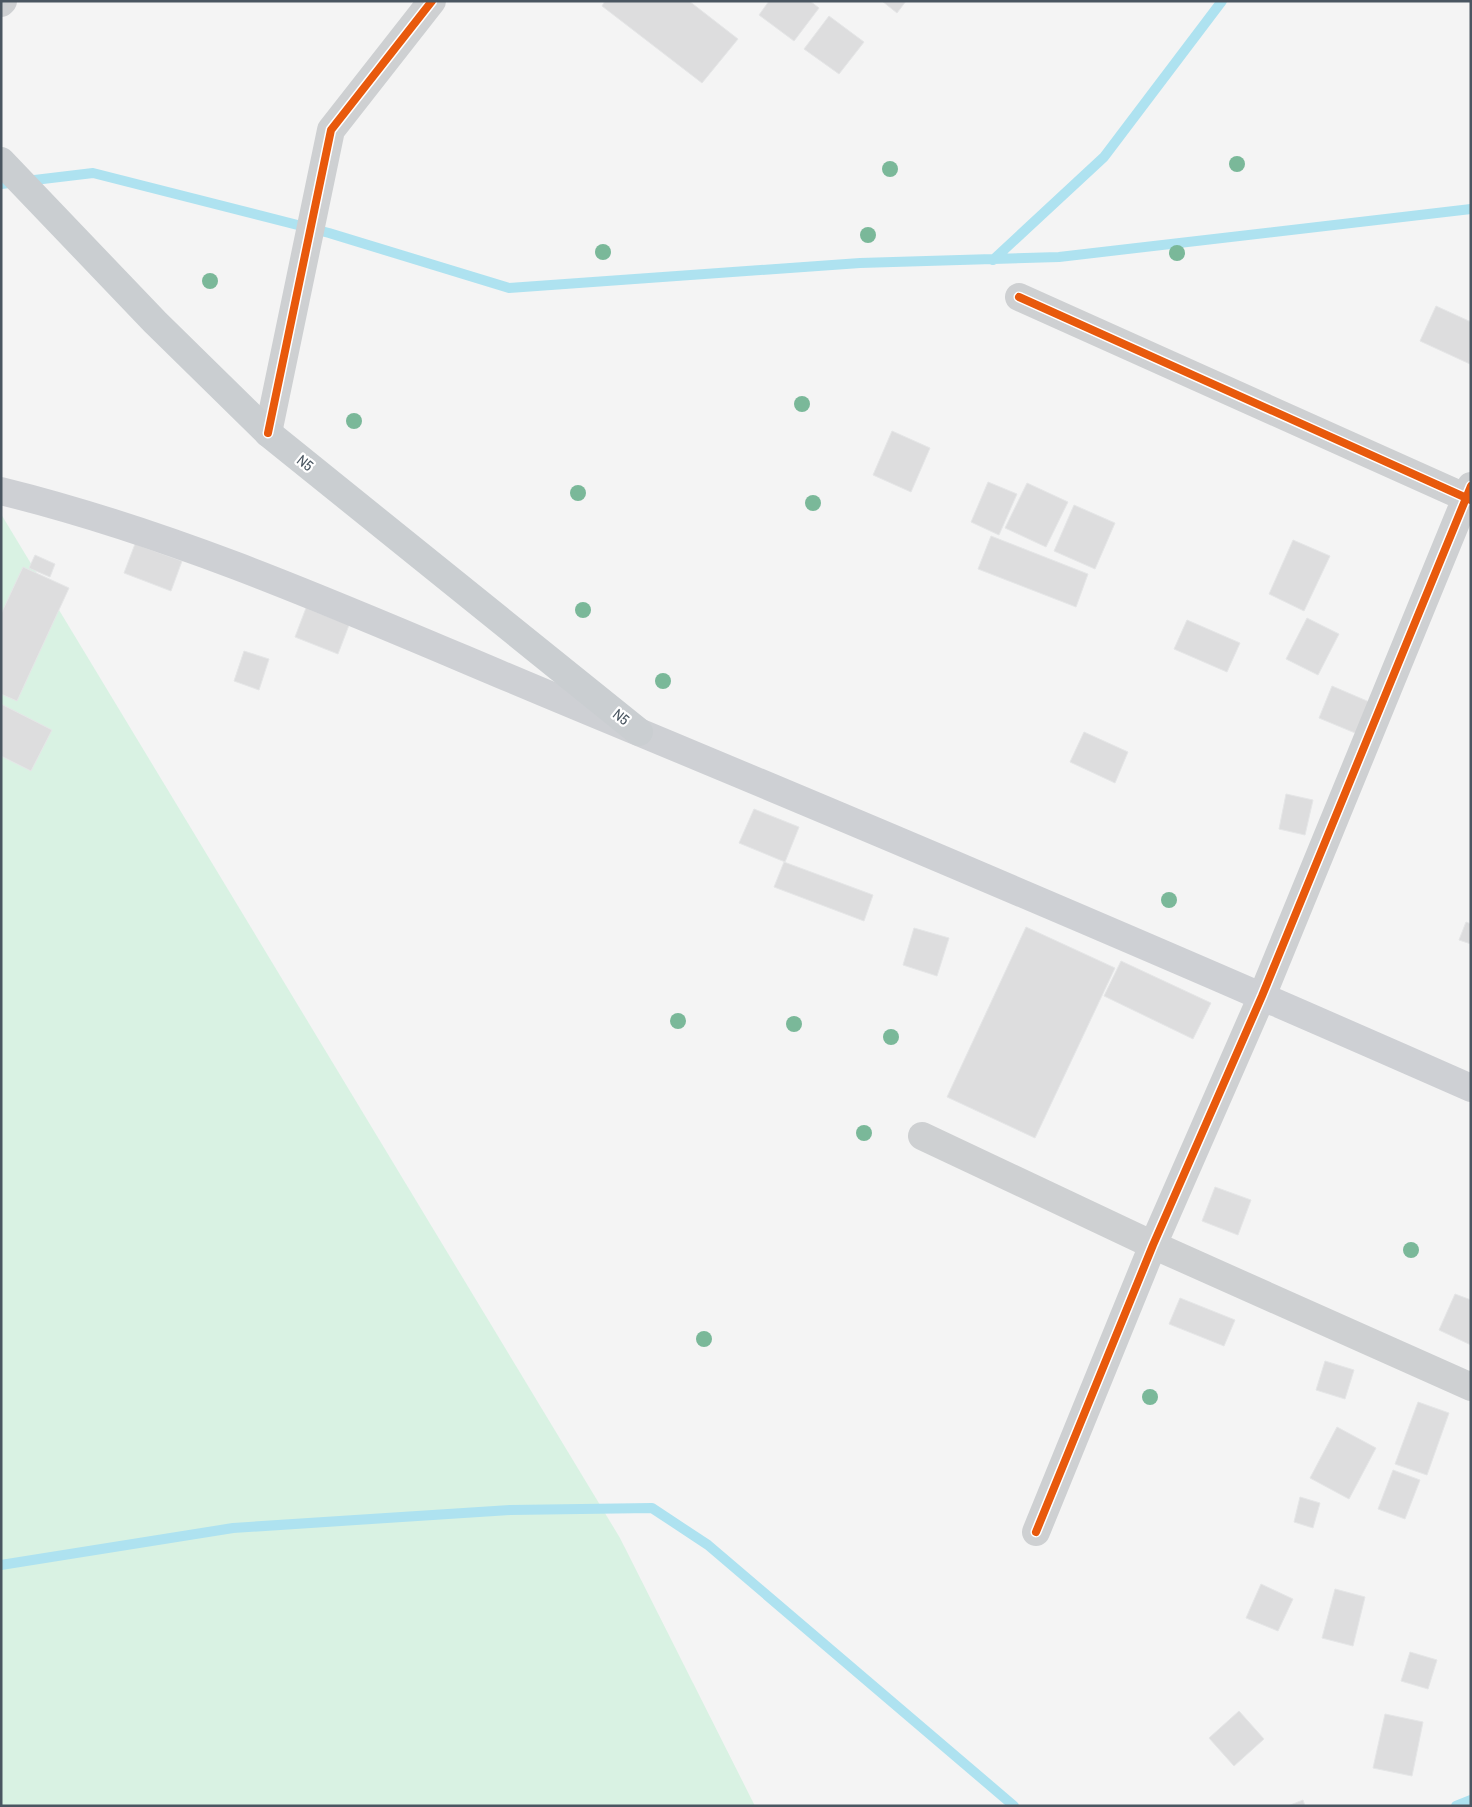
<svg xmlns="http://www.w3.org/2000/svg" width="1472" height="1807" viewBox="0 0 1472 1807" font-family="'Archivo Narrow',sans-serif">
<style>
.green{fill:#d9f2e3}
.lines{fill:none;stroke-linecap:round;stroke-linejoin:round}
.stream{stroke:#aee2f0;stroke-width:10}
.building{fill:#ddddde;stroke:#e5e6e7}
.minor{stroke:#ced0d2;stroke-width:28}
.secondary{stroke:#ced0d4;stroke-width:28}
.primary{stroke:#caced1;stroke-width:28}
.cycleway-casing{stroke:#fff;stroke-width:11}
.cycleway{stroke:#e8590c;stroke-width:8}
.tree{fill:#7ab899}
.labels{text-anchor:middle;stroke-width:4.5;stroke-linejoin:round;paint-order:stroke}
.street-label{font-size:15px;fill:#4a5661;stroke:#fff}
</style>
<rect width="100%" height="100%" fill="#f4f4f4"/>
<path class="green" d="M1,514L620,1538L755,1806H1Z"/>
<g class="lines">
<path class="stream" d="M1,184L93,173L329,233L509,288L860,263L1059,257L1471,209
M993,260L1104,157L1222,1
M1,1565L233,1528L510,1510L652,1508L708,1545L1014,1806
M1456,1806L1471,1800"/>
</g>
<path class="building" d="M605,1H689L738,39L702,83L602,6Z
M769,1H810L819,8L794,41L759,15Z
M882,1H906L897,13Z
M829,16L864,42L839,74L804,49Z
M1436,306L1471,322L1470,364L1420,341Z
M892,431L930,448L911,492L873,475Z
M988,482L1017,494L999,535L971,522Z
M1027,483L1068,502L1046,547L1005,528Z
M1074,505L1115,523L1095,569L1054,551Z
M991,536L1088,574L1076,607L978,569Z
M1293,540L1330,556L1304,611L1269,594Z
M135,544L182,561L171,591L124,573Z
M35,555L55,564L50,577L29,568Z
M23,567L69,588L17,701L1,694V614Z
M306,608L349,625L338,654L295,637Z
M1307,618L1339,634L1318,675L1286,659Z
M1187,620L1240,643L1227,672L1174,649Z
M244,651L269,659L259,690L234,681Z
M1332,686L1374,704L1360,735L1319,718Z
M1,704L52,730L31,771L1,756Z
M1084,732L1128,752L1115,783L1070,762Z
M1286,794L1313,800L1305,835L1279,829Z
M754,809L799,827L785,862L739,843Z
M784,862L873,895L864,921L774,887Z
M1466,922L1471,924V944L1459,940Z
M1026,927L1115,968L1035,1138L947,1097Z
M914,928L949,938L937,976L903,965Z
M1121,961L1211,1003L1193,1039L1104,996Z
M1215,1187L1251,1200L1238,1235L1202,1221Z
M1455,1294L1471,1300V1345L1439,1330Z
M1180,1298L1235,1320L1224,1346L1169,1324Z
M1325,1361L1354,1370L1345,1399L1316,1390Z
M1418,1402L1449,1413L1427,1475L1395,1464Z
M1337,1427L1376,1448L1349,1499L1310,1478Z
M1393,1470L1420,1480L1405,1519L1378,1509Z
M1300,1497L1320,1503L1313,1528L1294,1522Z
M1261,1584L1293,1599L1278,1631L1246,1618Z
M1335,1589L1365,1597L1353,1646L1322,1638Z
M1410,1652L1437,1660L1428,1689L1401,1681Z
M1239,1711L1264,1739L1234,1766L1209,1738Z
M1385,1714L1423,1722L1412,1776L1373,1768Z
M1303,1800L1305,1806H1288Z"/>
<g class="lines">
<path class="minor" d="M1,3L3,1
M1019,297L1471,500
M268,433L331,130L432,1
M922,1136L1153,1245L1471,1387
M1036,1532L1153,1245L1262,996L1471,486"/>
<path class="secondary" d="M1,491C200,540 387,628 576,706C875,830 1174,957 1471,1088"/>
<path class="primary" d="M1,161L155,322L268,433L639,732"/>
<defs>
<path id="cycleway" d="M1019,297L1471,500
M268,433L331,130L432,1
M1036,1532L1153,1245L1262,996L1471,486"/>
</defs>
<use href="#cycleway" class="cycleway-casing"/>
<use href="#cycleway" class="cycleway"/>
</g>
<g class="tree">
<circle cx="1237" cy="164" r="8"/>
<circle cx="890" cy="169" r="8"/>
<circle cx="868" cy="235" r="8"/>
<circle cx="603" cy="252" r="8"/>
<circle cx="1177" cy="253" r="8"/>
<circle cx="210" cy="281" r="8"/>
<circle cx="802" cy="404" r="8"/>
<circle cx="354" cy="421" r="8"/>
<circle cx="578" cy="493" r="8"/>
<circle cx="813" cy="503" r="8"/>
<circle cx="583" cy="610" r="8"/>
<circle cx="663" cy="681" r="8"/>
<circle cx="1169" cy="900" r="8"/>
<circle cx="678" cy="1021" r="8"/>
<circle cx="794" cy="1024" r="8"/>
<circle cx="891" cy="1037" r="8"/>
<circle cx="864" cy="1133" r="8"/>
<circle cx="1411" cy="1250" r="8"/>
<circle cx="704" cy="1339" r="8"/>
<circle cx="1150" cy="1397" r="8"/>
</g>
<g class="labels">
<g class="street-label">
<text transform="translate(305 463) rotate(39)" y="5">N5</text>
<text transform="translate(621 717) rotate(39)" y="5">N5</text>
</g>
</g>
<rect width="1472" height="1807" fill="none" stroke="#4a5661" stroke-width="5"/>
</svg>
